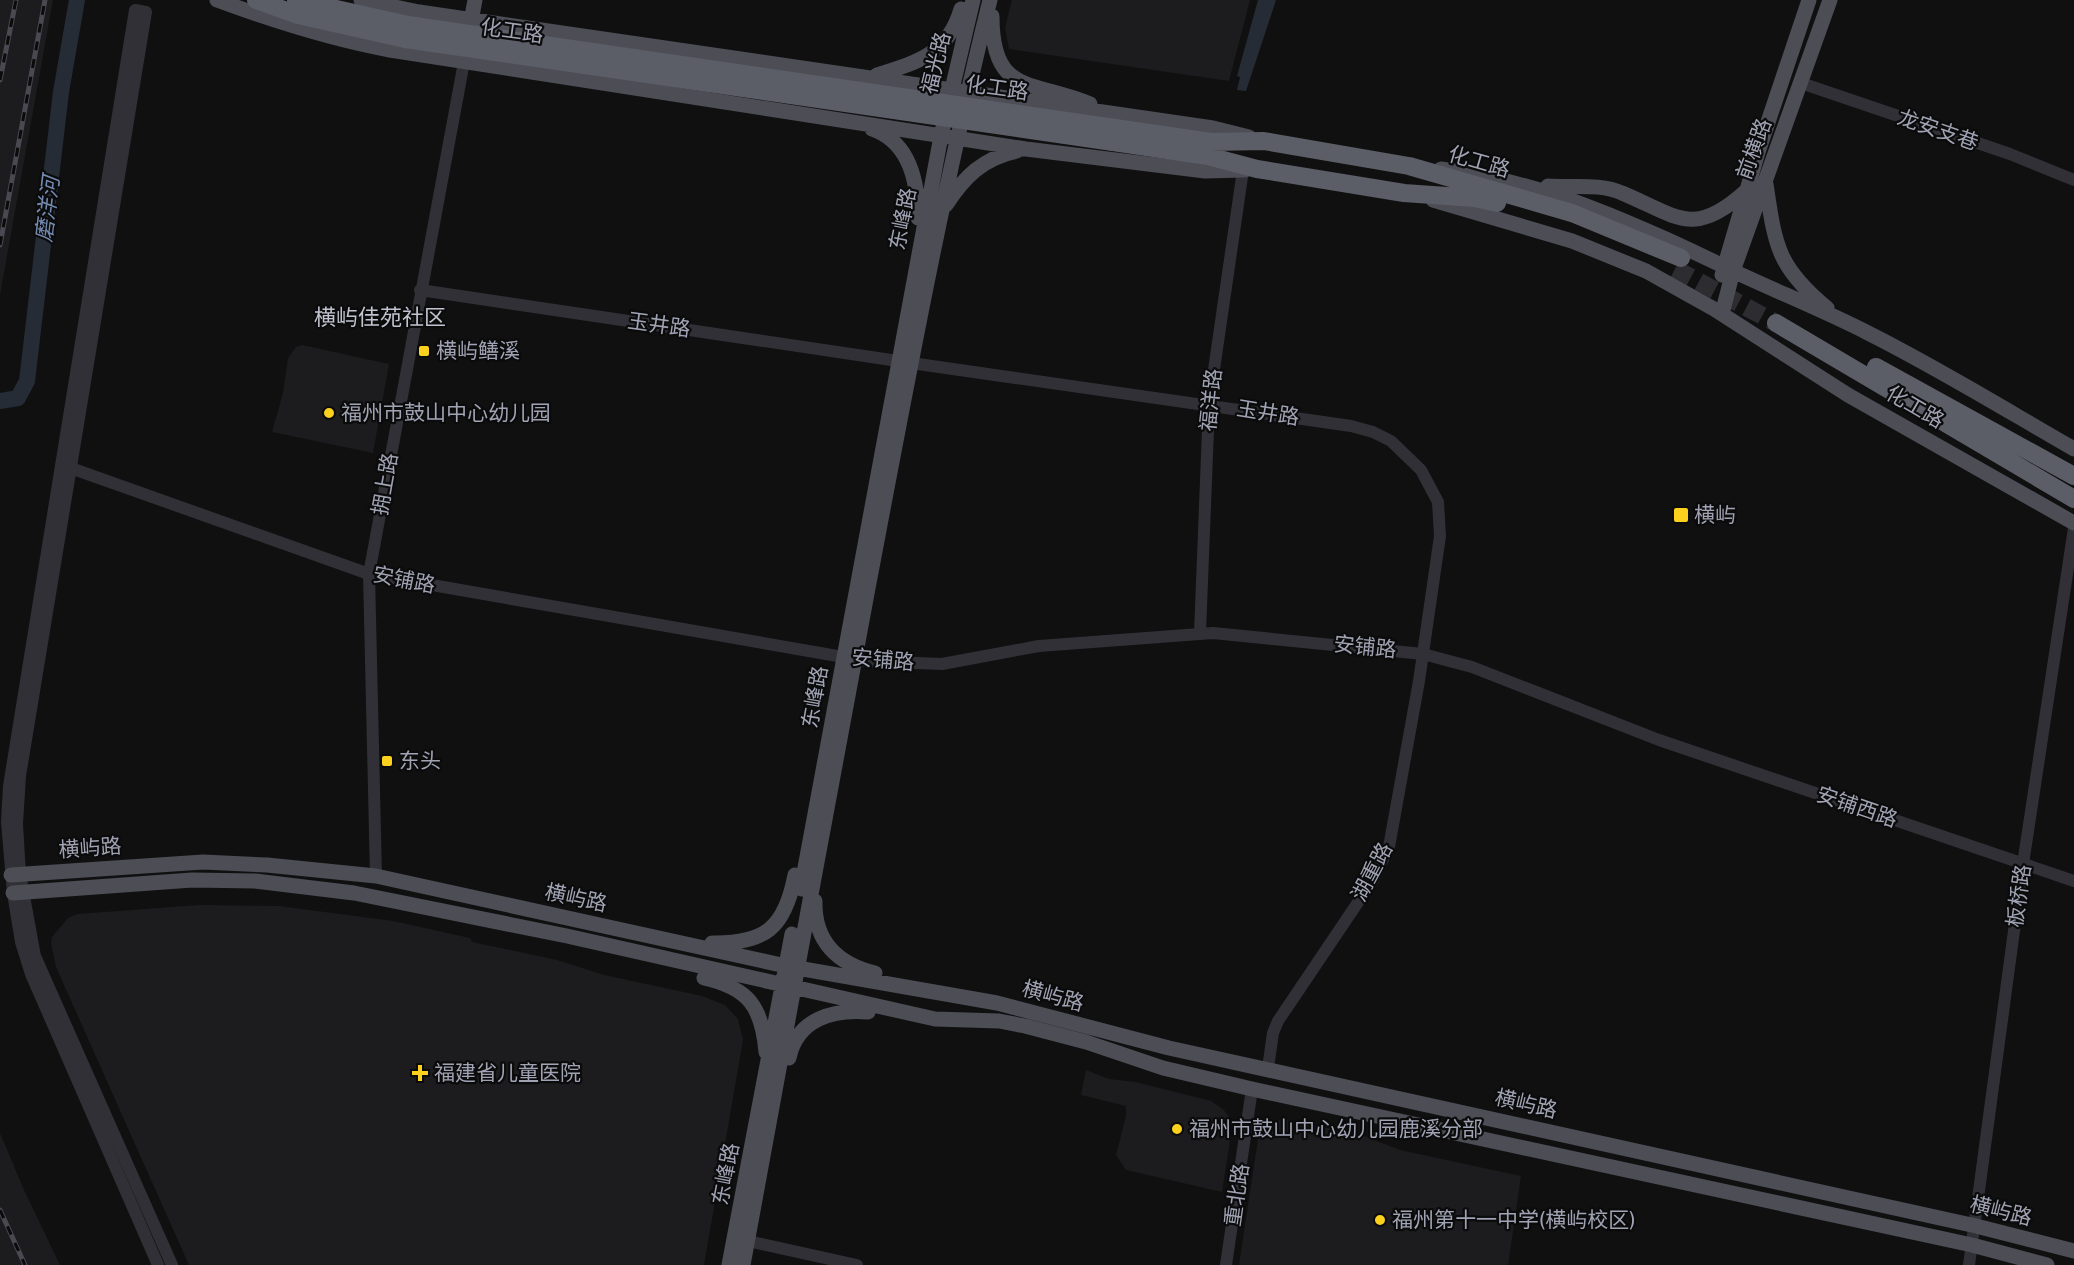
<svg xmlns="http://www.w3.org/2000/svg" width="2074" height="1265" viewBox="0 0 2074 1265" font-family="'Public Sans','Noto Sans SC',sans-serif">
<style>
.built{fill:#1c1c1e}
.water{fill:#262c35}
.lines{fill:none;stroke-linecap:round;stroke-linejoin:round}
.river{stroke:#262c35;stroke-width:16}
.highway-tunnel{stroke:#2d2d31;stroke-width:18;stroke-dasharray:18 9;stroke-linecap:butt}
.minor{stroke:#303036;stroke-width:12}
.major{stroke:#4c4d55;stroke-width:15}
.highway{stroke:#5c5e67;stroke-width:18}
.rail-casing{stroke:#494a51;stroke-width:5}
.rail{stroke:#0b0b0c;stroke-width:3;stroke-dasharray:9;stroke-linecap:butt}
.highway-bridge{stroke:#5c5e67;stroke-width:18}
.poi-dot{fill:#fbd11d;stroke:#0b0b0c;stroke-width:2}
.labels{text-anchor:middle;stroke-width:4.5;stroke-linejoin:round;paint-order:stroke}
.street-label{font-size:21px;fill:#a0a3b3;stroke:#0b0b0c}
.poi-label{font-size:21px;fill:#a0a3b3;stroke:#0b0b0c;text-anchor:start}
.water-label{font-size:22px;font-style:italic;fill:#748bb1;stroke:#0b0b0c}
.neighbourhood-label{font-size:22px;fill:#c1c3cf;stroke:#0b0b0c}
</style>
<rect width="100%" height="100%" fill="#101011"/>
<path class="built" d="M0,0H53L0,295Z
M1012,0H1250L1229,81L1009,49L1005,28Z
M302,345L389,364L373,453L272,432L283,393L288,358L296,347Z
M199,905L279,906L393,921L470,938L472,942L557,960L604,975L702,996L725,1005L738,1019L743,1040L704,1265H189L56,967L51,943L52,937L68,918L78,914Z
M1086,1070L1109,1079L1135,1082L1211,1101L1223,1109L1230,1118L1231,1134L1222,1192L1126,1170L1116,1155L1126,1116V1106L1081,1095Z
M1282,1119L1359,1134L1400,1150L1521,1176L1508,1265H1239L1258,1139L1267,1125Z
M0,1133L24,1190L60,1265H0Z"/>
<path class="water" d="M1258,0H1276L1246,91L1237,90L1240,77L1237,76Z"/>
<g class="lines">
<path class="river" d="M0,401L18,398L27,381L61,92L77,0"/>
<path class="highway-tunnel" d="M1675,269L1776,323"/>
<path class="minor" d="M1801,83L2010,154L2074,180
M420,290L898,361
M911,363L1351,426L1373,432L1391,441L1421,470L1438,502L1440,536L1419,681L1389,847L1373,880L1278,1021L1273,1033L1268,1068
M65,466L369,574L866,661L942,664L1039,646L1213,633L1423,654L1472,667L1659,740L2074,881
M1200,633L1209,404L1243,170
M376,876L369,574L464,62
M748,1241L857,1265
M158,1265L31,974L21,942L13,893L7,822L9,786L135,10L146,12L20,776L17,824L20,874L35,956L172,1265
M1226,1265L1252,1089
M1969,1265L2023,864L2074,528"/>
<path class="major" d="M217,0C274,21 330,39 390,50L1026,149L1205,171L1245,170
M361,0L419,12L1213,128L1249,137
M992,16C992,96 1033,80 1090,104
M470,27L475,0
M877,75C918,62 948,54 961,9
M872,129C910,142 918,182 918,218
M1441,169C1550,182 1646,229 1744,276C1785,295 1827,312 1868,333C1938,368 2006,410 2074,449
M1766,184C1775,245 1777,267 1827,308
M1548,186C1572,188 1600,183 1622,193C1677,216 1693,239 1746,191
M1433,200L1572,241L1646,271L1714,309L1848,395L2074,523
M946,205C964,177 983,158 1017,151
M1722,275L1759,149L1809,0
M1722,314L1733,271L1830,0
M11,875L203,862L267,865L376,876L786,966L997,1003L1169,1048L1976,1226L2074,1251
M801,889L941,136L973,0
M13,893L192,880L255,881L354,893L567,936L935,1019L999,1021L1025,1026L1086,1042L1163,1068L1252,1089L1972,1245L2047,1265
M815,901C814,942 838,964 875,973
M712,943C766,944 785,927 795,875
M704,978C749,988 762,1007 766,1052
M789,1058C797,1019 833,1009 868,1012
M729,1265L792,934
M743,1265C785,1038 826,810 869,583C906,388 942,193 990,0"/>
<path class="highway" d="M1115,128L1211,142L1264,141L1409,166L1572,213L1681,258
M1113,142L1208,156L1257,169L1404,193L1475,198L1497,203
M1776,323L2074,499
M1876,367L2074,476"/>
<defs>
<path id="rail" d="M0,80L16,0
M0,245L45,0
M0,1210L25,1265"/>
</defs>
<use href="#rail" class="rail-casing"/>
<use href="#rail" class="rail"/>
<path class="highway-bridge" d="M256,0L298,15L405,39L1113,142
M296,0L408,25L1115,128"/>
</g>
<g class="poi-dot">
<rect x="418" y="345" width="12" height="12" rx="3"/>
<circle cx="329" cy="413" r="6"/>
<rect x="1673" y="507" width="16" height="16" rx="3"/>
<rect x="381" y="755" width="12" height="12" rx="3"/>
<path d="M417 1064h6v6h6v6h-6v6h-6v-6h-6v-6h6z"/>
<circle cx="1177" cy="1129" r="6"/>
<circle cx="1380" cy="1220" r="6"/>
</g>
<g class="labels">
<g class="street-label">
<text transform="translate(512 31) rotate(8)" y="7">化工路</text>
<text transform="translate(936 63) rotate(-76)" y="7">福光路</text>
<text transform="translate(997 88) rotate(8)" y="7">化工路</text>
<text transform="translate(1938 130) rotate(19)" y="7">龙安支巷</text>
<text transform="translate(1754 149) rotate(-70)" y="7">前横路</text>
<text transform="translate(1479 162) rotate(16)" y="7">化工路</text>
<text transform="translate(903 219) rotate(-79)" y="7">东峰路</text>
<text transform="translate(659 325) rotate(8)" y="7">玉井路</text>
<text transform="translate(1211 400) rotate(-84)" y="7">福洋路</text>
<text transform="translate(1915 407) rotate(30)" y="7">化工路</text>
<text transform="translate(1268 413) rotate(9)" y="7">玉井路</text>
<text transform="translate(385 484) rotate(-80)" y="7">拥上路</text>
<text transform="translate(404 580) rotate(11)" y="7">安铺路</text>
<text transform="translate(1365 647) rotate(6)" y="7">安铺路</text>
<text transform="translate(883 660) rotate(5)" y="7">安铺路</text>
<text transform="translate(815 697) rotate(-80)" y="7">东峰路</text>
<text transform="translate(1857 807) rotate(19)" y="7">安铺西路</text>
<text transform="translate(90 848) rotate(-4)" y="7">横屿路</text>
<text transform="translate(1372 872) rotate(-62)" y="7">湖重路</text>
<text transform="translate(2019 896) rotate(-82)" y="7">板桥路</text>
<text transform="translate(576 898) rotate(12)" y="7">横屿路</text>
<text transform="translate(1053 996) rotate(15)" y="7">横屿路</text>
<text transform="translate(1526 1104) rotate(13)" y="7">横屿路</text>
<text transform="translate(726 1174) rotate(-79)" y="7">东峰路</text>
<text transform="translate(1237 1195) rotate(-82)" y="7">重北路</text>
<text transform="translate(2001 1211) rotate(14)" y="7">横屿路</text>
</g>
<g class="poi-label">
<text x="436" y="358">横屿鳝溪</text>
<text x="341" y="420">福州市鼓山中心幼儿园</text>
<text x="1694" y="522">横屿</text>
<text x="399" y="768">东头</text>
<text x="434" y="1080">福建省儿童医院</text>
<text x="1189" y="1136">福州市鼓山中心幼儿园鹿溪分部</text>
<text x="1392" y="1227">福州第十一中学(横屿校区)</text>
</g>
<g class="water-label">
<text transform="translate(47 209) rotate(-83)" y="8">磨洋河</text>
</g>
<g class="neighbourhood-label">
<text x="380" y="325">横屿佳苑社区</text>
</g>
</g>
</svg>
